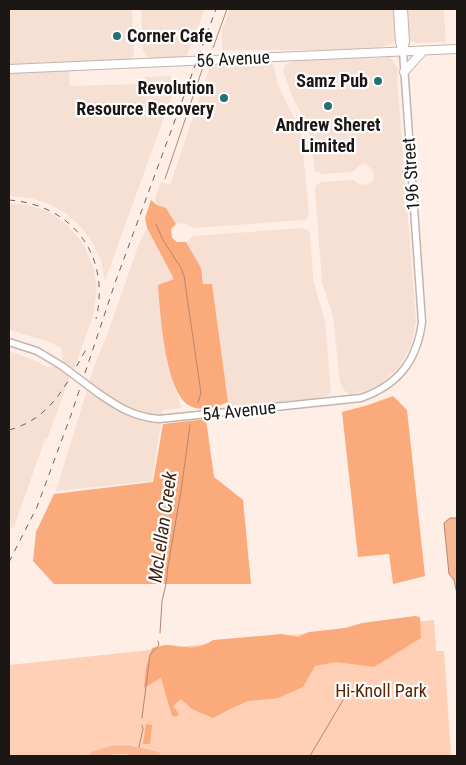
<svg xmlns="http://www.w3.org/2000/svg" width="466" height="765" viewBox="0 0 466 765" font-family="'Roboto Condensed',sans-serif">
<style>
.built{fill:#f6dfd3}
.green{fill:#ffcfb6}
.forest{fill:#fbaa7c}
.water{fill:#f9b793;stroke:#b7876d}
.lines{fill:none;stroke-linecap:round;stroke-linejoin:round}
.stream{stroke:#b7876d;stroke-width:1}
.river{stroke:#f9b793;stroke-width:9}
.minor-casing{stroke:#c3b4ad;stroke-width:9}
.major-casing{stroke:#c3b4ad;stroke-width:10}
.minor{stroke:#fff;stroke-width:6}
.major{stroke:#fff;stroke-width:8}
.rail{stroke:#6b625e;stroke-width:1;stroke-dasharray:6 6;stroke-linecap:butt}
.minor-bridge-casing{stroke:#c3b4ad;stroke-width:9;stroke-linecap:butt}
.minor-bridge{stroke:#fff;stroke-width:6}
.poi-dot{fill:#257074;stroke:#fff;stroke-width:2}
.labels{text-anchor:middle;stroke-width:4.5;stroke-linejoin:round;paint-order:stroke}
.poi-label{font-size:18px;font-weight:bold;fill:#1c1714;stroke:#fff;text-anchor:end}
.street-label{font-size:18px;fill:#1c1714;stroke:#fff}
.park-label{font-size:18px;fill:#572501;stroke:#fff}
.water-label{font-size:19px;font-style:italic;fill:#442411;stroke:#fff}
</style>
<rect width="100%" height="100%" fill="#feeee6"/>
<path class="built" d="M9,9H132L134,55L130,59L125,60L9,64Z
M141,9H205L186,57L152,59L145,55L143,50Z
M230,9H394L396,39L392,44L376,48L315,50H222V31Z
M407,9H444L446,42L416,43L410,41L408,36Z
M364,57L369,59L390,57L398,69L397,79L416,320L411,346L398,368L380,384L365,391L350,395L344,390L340,382L333,316L322,282L315,189L317,184L322,182L353,180L359,184L366,185L373,181L374,175L371,168L364,164L359,166L352,172L322,174L315,171L308,126L292,96L283,71L286,64L295,61Z
M265,62L271,63L274,67L278,85L301,132L309,212L307,219L303,220L193,228L185,223L176,224L166,208L157,205L155,197L161,182L170,185L211,64Z
M69,70L70,86L144,84V77L171,76L172,95L105,281L101,261L90,238L77,223L64,212L47,203L30,198L9,196V73Z
M9,203L28,205L49,212L65,223L83,243L94,269L97,290L93,316L74,369L63,362L62,349L50,342L9,330Z
M147,228L174,279L158,285L160,313L169,366L181,408L163,410L152,481L56,491L95,364L109,330L138,246Z
M303,228L308,231L310,234L313,279L325,321L331,392L327,396L317,399H309L228,407L212,284L203,285V277L186,242L193,236Z
M9,351L26,357L48,367H56L70,377L47,439H45L14,527L9,528Z"/>
<path class="green" d="M434,620L436,651H444L451,756H147L137,753L121,751L101,756H9V665Z"/>
<path class="forest" d="M151,200L157,205L166,208L176,224L171,229L172,238L177,242H186L201,268L203,284H212L228,402C217,407 201,412 190,406C165,393 160,312 158,285L174,279L147,228L145,218Z
M393,396L407,410L425,576L393,584L389,554L358,557L342,412L368,405Z
M206,419L214,477L243,500L251,584H54L33,561L36,532L54,494L153,482L163,424Z
M415,616L420,617L421,638L374,667L336,662L315,666L303,687L278,698L248,701L232,708L213,718L192,709L181,699L173,706L179,714L176,717L172,716L161,678L144,688L146,667L152,648C157,647 162,645 167,645C186,646 196,652 213,640L282,634L298,637L309,632L345,628L362,623Z
M146,724L152,725L150,744H143Z"/>
<path class="water" d="M450,518H457V594L454,580L449,574L444,523Z"/>
<g class="lines">
<path class="stream" d="M213,48L227,9
M165,179L204,64
M156,224L163,240L181,268L184,276L201,393L198,403
M160,633L162,601L166,584L168,566L181,491L190,425
M142,718L150,655L159,645L158,641
M138,751L143,729L142,725
M310,756L349,690"/>
<path class="river" d="M94,756L113,750H128L156,756"/>
<defs>
<path id="minor" d="M9,342L37,351
M98,393C118,407 134,417 159,419L361,398C398,385 417,361 422,322L403,51"/>
<path id="major" d="M398,9L400,42L403,51
M403,49L405,42L403,9
M9,69L457,49
M404,72L423,51"/>
</defs>
<use href="#minor" class="minor-casing"/>
<use href="#major" class="major-casing"/>
<use href="#minor" class="minor"/>
<use href="#major" class="major"/>
<path class="rail" d="M9,200C73,205 111,256 96,319
M9,430C53,418 67,382 88,346
M9,562L37,507L71,415L115,283L216,9"/>
<defs>
<path id="minor-bridge" d="M37,351L62,366L98,393"/>
</defs>
<use href="#minor-bridge" class="minor-bridge-casing"/>
<use href="#minor-bridge" class="minor-bridge"/>
</g>
<g class="poi-dot">
<circle cx="117" cy="36" r="5"/>
<circle cx="378" cy="81" r="5"/>
<circle cx="224" cy="98" r="5"/>
<circle cx="328" cy="106" r="5"/>
</g>
<g class="labels">
<g class="poi-label">
<text x="127" y="42" text-anchor="start">Corner Cafe</text>
<text x="368" y="87">Samz Pub</text>
<text x="214" y="94">Revolution<tspan x="214" dy="21">Resource Recovery</tspan></text>
<text x="328" y="131" text-anchor="middle">Andrew Sheret<tspan x="328" dy="21">Limited</tspan></text>
</g>
<g class="street-label">
<text transform="translate(233 59) rotate(-3)" y="6">56 Avenue</text>
<text transform="translate(411 174) rotate(-94)" y="6">196 Street</text>
<text transform="translate(239 411) rotate(-6)" y="6">54 Avenue</text>
</g>
<g class="park-label">
<text x="381" y="697">Hi-Knoll Park</text>
</g>
<g class="water-label">
<text transform="translate(162 527) rotate(-82)" y="7">McLellan Creek</text>
</g>
</g>
<rect width="466" height="765" fill="none" stroke="#1c1714" stroke-width="20"/>
</svg>
